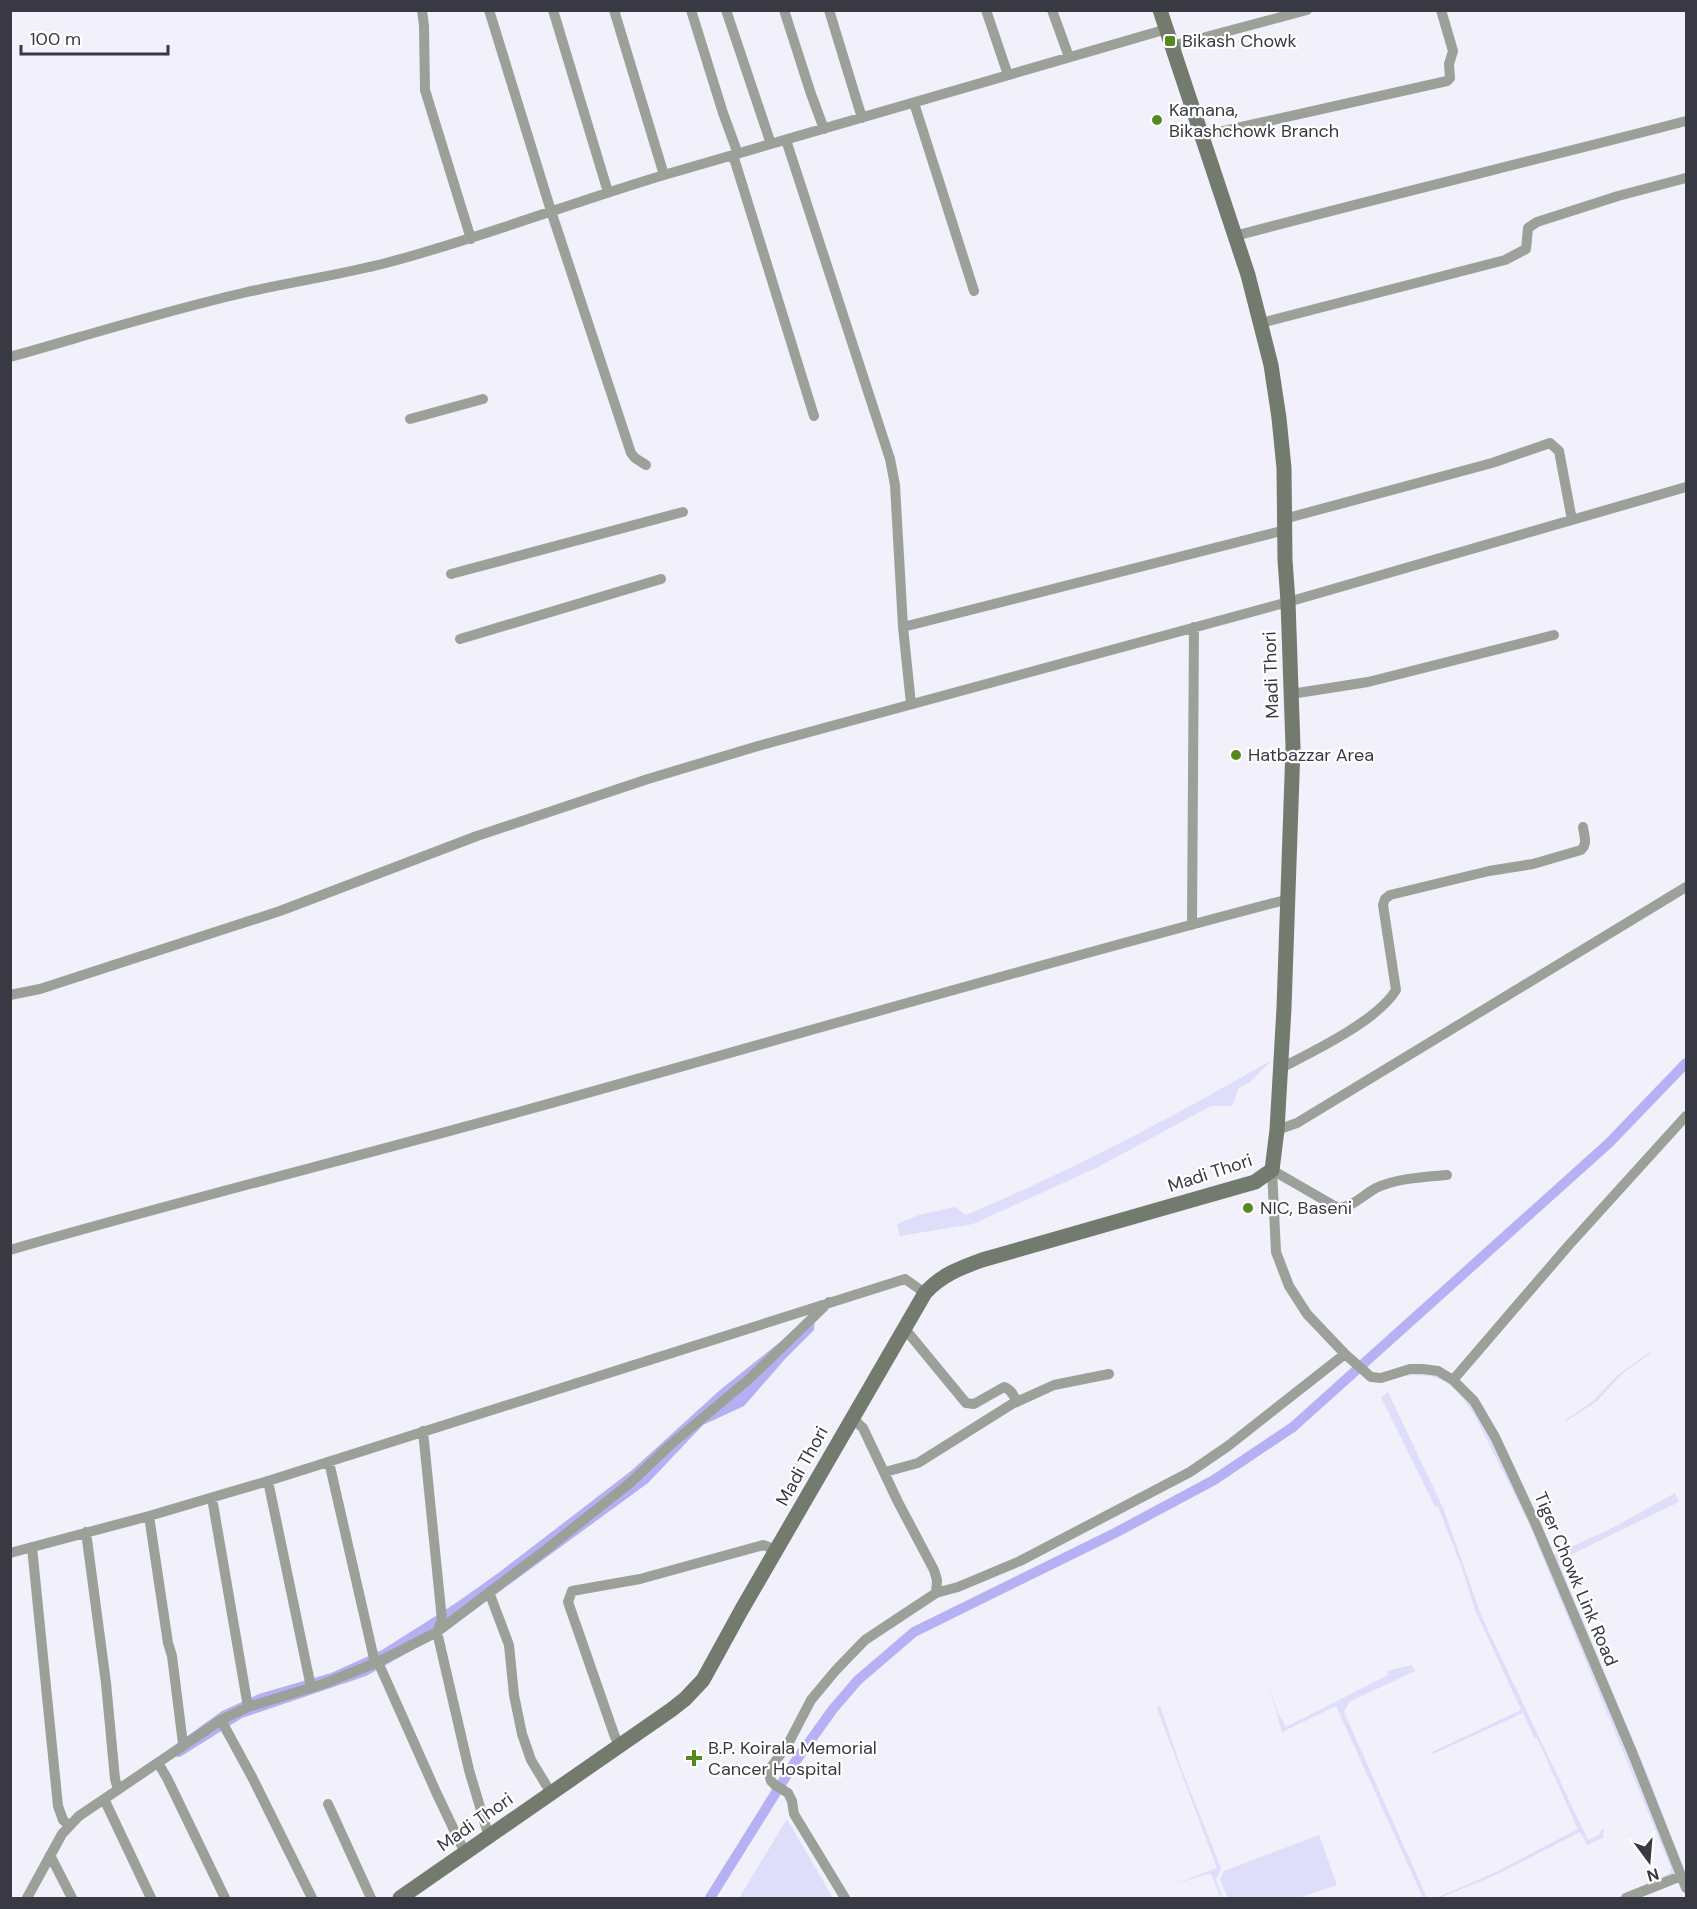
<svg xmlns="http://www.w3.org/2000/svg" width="1697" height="1909" viewBox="0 0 1697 1909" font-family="'DM Sans',sans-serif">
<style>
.green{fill:#dfdefa}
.forest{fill:#b5b0f3}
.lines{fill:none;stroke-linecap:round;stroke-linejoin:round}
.canal{stroke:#b6b1f5;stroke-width:10}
.street{stroke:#9ba198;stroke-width:10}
.secondary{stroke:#727b6d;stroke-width:15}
.poi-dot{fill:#558820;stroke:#fff;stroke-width:2}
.labels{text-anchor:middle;stroke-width:4.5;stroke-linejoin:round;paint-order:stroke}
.poi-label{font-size:18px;fill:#393943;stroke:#fff;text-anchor:start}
.street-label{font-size:18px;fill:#393943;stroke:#fff}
</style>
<rect width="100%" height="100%" fill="#f1f0fb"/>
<path class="green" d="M1272,1060L1250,1082L1238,1089L1232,1106H1211L1096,1168L973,1224L900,1236L897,1224L919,1215L955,1207L966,1215C1071,1171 1173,1117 1272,1060Z
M1650,1352L1651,1353L1623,1373L1596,1402L1566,1421L1565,1420L1592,1402L1619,1374Z
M1416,1373H1431L1444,1378L1456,1386L1466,1397L1484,1424L1526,1511L1674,1865L1675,1872L1673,1875L1621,1898H1616L1670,1873L1671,1868L1529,1524L1475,1416C1455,1384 1442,1372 1403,1376L1402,1375Z
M1388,1392L1444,1510L1481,1615L1588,1840L1599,1835L1601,1830L1604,1828L1603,1838L1587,1845L1580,1832L1498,1874L1440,1898H1436L1496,1872L1578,1829L1537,1738L1535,1739L1523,1713L1433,1754L1432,1752L1521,1710L1475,1610L1462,1568L1438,1507H1435L1381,1397Z
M1675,1493L1679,1502L1558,1561L1648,1776L1686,1874V1878L1554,1555L1612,1528Z
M1412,1665L1415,1671L1349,1702L1344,1712L1427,1898H1423L1336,1706L1282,1732L1269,1686L1278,1713L1286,1727L1388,1675L1387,1671Z
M1160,1706L1181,1768L1221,1868L1216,1880L1223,1898H1221L1211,1874H1208L1175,1884L1217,1868L1157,1708Z
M787,1819L833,1898H739Z
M1319,1835L1337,1885L1298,1898H1228L1220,1879L1224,1871Z"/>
<path class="forest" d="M815,1314L814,1330L786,1358L744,1406L703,1425L648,1483L443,1633L366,1676L242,1718L180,1757L160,1756L222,1711L259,1694L331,1673L382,1650L456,1603L501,1571L631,1471L720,1390Z"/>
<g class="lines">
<path class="canal" d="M710,1898L795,1762L833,1709L858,1680L914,1632L1115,1533L1214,1480L1293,1427L1609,1143L1686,1063"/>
<path class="street" d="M422,10L424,26L425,90L471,239
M489,10L551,211L631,453L635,458L646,465
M553,10L608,192
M614,10L664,175
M691,10L723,113L738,154
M726,10L771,144
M784,10L811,94L824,129
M829,10L862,118
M986,10L1008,75
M1052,10L1069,57
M1172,46L1307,10
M914,103L974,291
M1201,136L1447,81L1450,78L1449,64L1453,51L1441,10
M786,140L890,459L895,485L903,627L911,704
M733,155L814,416
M1235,236C1385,196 1536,160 1686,121
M1261,323L1505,260L1526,249L1528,228L1537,222L1618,196L1686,178
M10,357C88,335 165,311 243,293C291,282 339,275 386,263C480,238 571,203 664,175L1167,29
M410,419L483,399
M1284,519L1492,463L1550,443L1559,451L1572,520
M451,574L683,512
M903,627L1285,530
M460,639L661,579
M1291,694L1368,682L1554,635
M1192,925L1194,627
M10,995L40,989L280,911L477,836L648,779L758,746L1288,602L1686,487
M1281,1068C1314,1051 1377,1021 1396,990L1383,905L1385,899L1390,895L1489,871L1533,864L1581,850C1588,844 1584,835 1583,827
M1277,1130L1297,1123L1686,887
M1272,1170L1276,1252L1289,1286L1307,1314L1345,1354L1371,1377L1381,1378L1410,1369H1423L1438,1371L1453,1380L1474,1401L1495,1437L1536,1525L1632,1752L1686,1888
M1272,1170L1338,1208C1353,1207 1363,1195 1376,1188C1398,1178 1424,1177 1447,1175
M10,1250C179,1201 349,1159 519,1112C775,1041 1031,966 1289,899
M905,1329L966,1403L974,1404L1004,1387C1011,1389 1014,1396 1017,1402
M1453,1380L1569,1245L1686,1116
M423,1431L442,1620L437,1632L469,1770L489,1837
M329,1462L375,1663
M885,1472L918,1463L1012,1404L1054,1385L1109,1374
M268,1481L311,1687
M212,1498L248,1707
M149,1516L168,1643L172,1656L183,1744
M86,1532L106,1683L115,1779L118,1790
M32,1547L58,1806L63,1820L69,1825
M10,1553L149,1516L268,1481L905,1279L925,1293
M489,1592L509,1645L514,1695L522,1734L531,1760L551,1793
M936,1593L958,1587L1020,1561L1190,1472L1228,1446L1345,1354
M378,1662L436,1792L465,1853
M221,1720L252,1777L312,1898
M620,1745L615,1737L568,1602L572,1591L640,1579L763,1545L777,1550
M158,1763L167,1778L225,1898
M104,1799L151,1898
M328,1804L371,1898
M50,1855L72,1898
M27,1898L62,1834L79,1816L221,1720L248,1707L323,1684L378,1662L437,1632L548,1548L630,1483L669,1446L748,1380L829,1302
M845,1898L794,1814L792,1801L788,1793L775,1785L771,1781L769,1773L772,1766L788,1744L811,1700L836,1670L865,1640L936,1593L937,1580L934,1570L898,1502L863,1428L852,1418
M1626,1898L1681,1876"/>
<path class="secondary" d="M400,1898L671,1710L685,1699L703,1680L742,1609L925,1293C941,1275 960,1268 982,1260L1255,1182L1272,1170L1277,1130L1284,1008L1293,747L1288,602L1285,560L1284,468L1279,418L1271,365L1248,275L1160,10"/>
</g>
<g class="poi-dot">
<rect x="1164" y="35" width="12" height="12" rx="3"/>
<circle cx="1157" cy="120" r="6"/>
<circle cx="1236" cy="755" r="6"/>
<circle cx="1248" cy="1208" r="6"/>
<path d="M691 1749h6v6h6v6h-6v6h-6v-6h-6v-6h6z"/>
</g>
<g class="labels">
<g class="poi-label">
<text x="1182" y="47">Bikash Chowk</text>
<text x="1169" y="116">Kamana,<tspan x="1169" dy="21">Bikashchowk Branch</tspan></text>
<text x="1248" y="761">Hatbazzar Area</text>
<text x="1260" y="1214">NIC, Baseni</text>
<text x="708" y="1754">B.P. Koirala Memorial<tspan x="708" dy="21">Cancer Hospital</tspan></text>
</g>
<g class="street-label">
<text transform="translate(1271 675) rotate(-92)" y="6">Madi Thori</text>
<text transform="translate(1210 1173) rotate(-18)" y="6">Madi Thori</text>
<text transform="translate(802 1466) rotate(-61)" y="6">Madi Thori</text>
<text transform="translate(1576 1579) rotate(67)" y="6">Tiger Chowk Link Road</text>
<text transform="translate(475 1822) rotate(-35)" y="6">Madi Thori</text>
</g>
</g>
<rect width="1697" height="1909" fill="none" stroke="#393943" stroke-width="24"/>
<g transform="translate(1649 1861) rotate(164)" stroke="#ffffff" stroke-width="4.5" paint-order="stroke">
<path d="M0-4.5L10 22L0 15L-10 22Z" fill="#393943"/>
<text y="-9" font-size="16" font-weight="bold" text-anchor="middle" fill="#393943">N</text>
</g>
<path d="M21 45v9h147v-9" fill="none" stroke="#393943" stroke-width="3"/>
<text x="30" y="45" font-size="18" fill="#393943" stroke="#ffffff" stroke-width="4.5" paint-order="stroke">100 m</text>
</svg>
